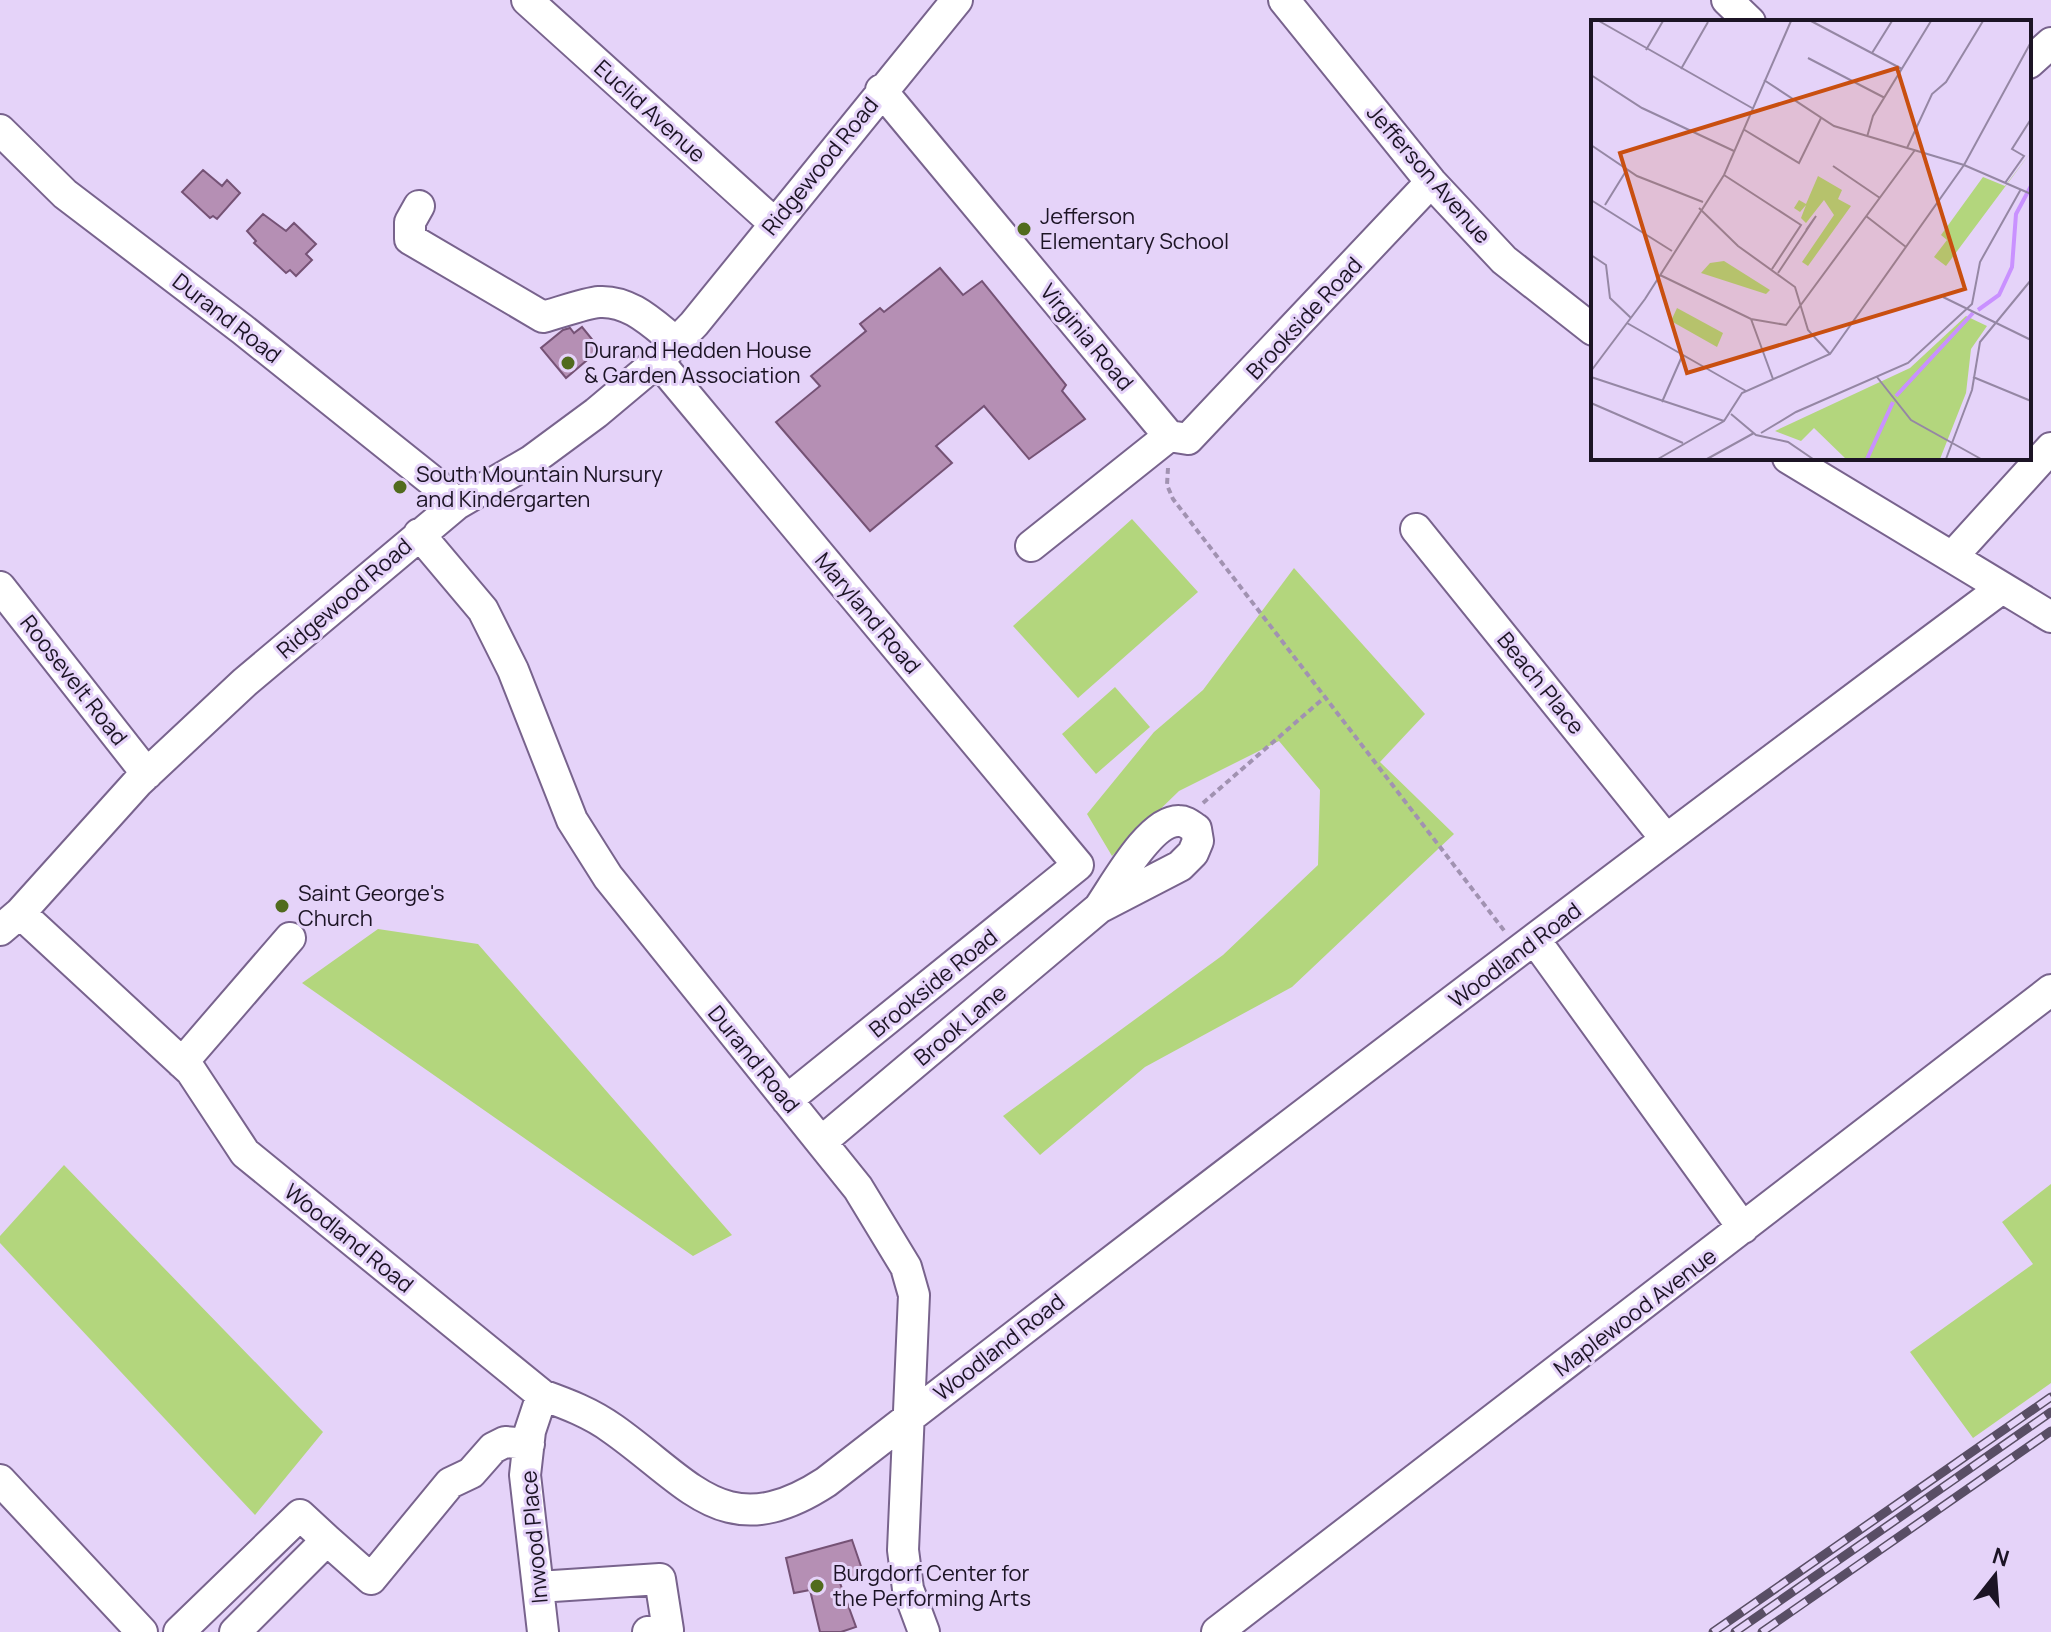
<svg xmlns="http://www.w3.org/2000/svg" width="2051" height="1632" viewBox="0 0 2051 1632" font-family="Manrope,sans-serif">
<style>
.green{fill:#b3d67d}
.building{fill:#b58fb4;stroke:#755275;stroke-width:2}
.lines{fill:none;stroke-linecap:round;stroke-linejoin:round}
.minor-casing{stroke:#78638d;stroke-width:34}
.path{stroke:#a192b1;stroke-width:4;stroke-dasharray:6 4;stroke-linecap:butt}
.minor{stroke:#fff;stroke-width:30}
.rail-casing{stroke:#594e65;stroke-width:9}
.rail{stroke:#e5d3f9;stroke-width:6;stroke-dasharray:18;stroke-linecap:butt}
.poi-dot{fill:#516b1e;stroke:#e5d3f9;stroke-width:3}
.labels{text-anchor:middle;stroke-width:6;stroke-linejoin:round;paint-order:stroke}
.street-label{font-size:22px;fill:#1c1425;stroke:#e5d3f9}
.poi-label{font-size:22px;fill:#1c1425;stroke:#e5d3f9;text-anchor:start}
.inset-river{fill:none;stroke:#c991ff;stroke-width:4}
.inset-road{fill:none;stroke:#9587a4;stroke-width:2}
.view{fill:#c94f10;fill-opacity:0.15;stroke:#c94f10;stroke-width:4}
.inset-edge{fill:none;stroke:#1c1425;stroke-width:4}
</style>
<rect width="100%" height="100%" fill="#e5d3f9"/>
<path class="green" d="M1132,519L1198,592L1078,698L1013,626Z
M1294,568L1425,714L1380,762L1454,834L1292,987L1145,1067L1040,1155L1003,1116L1223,955L1318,865L1320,790L1279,741L1179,791L1112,856L1087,814L1154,732L1203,690Z
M1115,687L1150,727L1096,774L1062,734Z
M378,929L478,944L732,1235L693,1256L302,983Z
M64,1165L323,1432L255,1515L0,1243V1236Z
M2051,1184V1383L1973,1438L1910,1352L2033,1264L2002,1222Z"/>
<path class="building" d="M203,170L222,186L227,180L240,193L217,219L213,216L210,218L182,192Z
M263,214L286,231L294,223L316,244L306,254L312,260L296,276L290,270L286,273L254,243L256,241L247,231Z
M940,268L963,295L982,281L1066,385L1062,391L1085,419L1029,459L984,406L936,446L952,463L870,531L776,422L820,386L811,376L866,331L860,324L880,308L884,312Z
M582,327L600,349L566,378L541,348L563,330L570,328L574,333Z
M852,1540L864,1575L840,1583L856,1627L841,1632H820L810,1590L794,1593L786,1558Z"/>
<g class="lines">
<defs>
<path id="minor" d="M527,0L774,223
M1284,0L1431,182L1504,260L1593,330
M1727,0L1750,22
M2029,63L2051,43
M881,90L1169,436
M0,130L65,194L242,329L436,484L457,504
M419,206L410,222V239L543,317C558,313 586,303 599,302C630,300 653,324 676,342
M658,361L1078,865L787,1100
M1169,436L1188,439L1431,182
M1788,458L2051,617
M1416,529L1666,839
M419,534L483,610L513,670L572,820L608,877L858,1188L906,1267L914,1295L903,1550L908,1589L924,1632
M1031,546L1169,436
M1952,557L2051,448
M0,587L147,774
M20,913L191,1071L245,1153L542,1395C567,1404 591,1413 613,1429C691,1484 726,1547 826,1482C1215,1180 1607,882 2002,588
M0,930L20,913L138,782L245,682L457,504L531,461L596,413L658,361L694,324L957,0
M1535,940L1743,1228
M182,1063L290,938
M821,1142L1099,908L1180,866L1193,853L1198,841L1196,829C1190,825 1186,821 1179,821C1150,820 1115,885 1099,908
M542,1395L530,1431L525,1475L543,1632
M0,1480L142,1632
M327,1540L371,1579L450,1483L471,1473L493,1448L505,1442L529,1444
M538,1587L660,1579L668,1630L648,1632
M179,1632L300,1515L327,1540L235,1632
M1217,1632L2051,990"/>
</defs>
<use href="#minor" class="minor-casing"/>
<path class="path" d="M1168,468L1167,485L1173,499L1506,933
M1203,803L1325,697"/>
<use href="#minor" class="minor"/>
<defs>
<path id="rail" d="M1713,1632L2051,1397
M1735,1632L2051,1412
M1762,1632L2051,1431"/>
</defs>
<use href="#rail" class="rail-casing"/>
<use href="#rail" class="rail"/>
</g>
<g class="poi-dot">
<circle cx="1024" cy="229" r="8"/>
<circle cx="568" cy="363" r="8"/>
<circle cx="400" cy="487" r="8"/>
<circle cx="282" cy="906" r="8"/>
<circle cx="817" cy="1586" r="8"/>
</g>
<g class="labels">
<g class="street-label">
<text transform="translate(650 111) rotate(42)" y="8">Euclid Avenue</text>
<text transform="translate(820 166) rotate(-51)" y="8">Ridgewood Road</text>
<text transform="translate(1429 174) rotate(49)" y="8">Jefferson Avenue</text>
<text transform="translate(227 318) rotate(38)" y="8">Durand Road</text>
<text transform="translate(1304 318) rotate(-47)" y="8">Brookside Road</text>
<text transform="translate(1087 337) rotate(50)" y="8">Virginia Road</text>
<text transform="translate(344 598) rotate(-41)" y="8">Ridgewood Road</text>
<text transform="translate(868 613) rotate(50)" y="8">Maryland Road</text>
<text transform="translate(74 680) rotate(52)" y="8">Roosevelt Road</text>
<text transform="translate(1541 683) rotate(51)" y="8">Beach Place</text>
<text transform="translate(1515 955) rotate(-37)" y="8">Woodland Road</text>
<text transform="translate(933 983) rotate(-39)" y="8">Brookside Road</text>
<text transform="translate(960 1025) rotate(-40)" y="8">Brook Lane</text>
<text transform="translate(754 1059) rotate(51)" y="8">Durand Road</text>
<text transform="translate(349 1238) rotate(39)" y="8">Woodland Road</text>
<text transform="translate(1635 1312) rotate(-37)" y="8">Maplewood Avenue</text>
<text transform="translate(999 1347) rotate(-38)" y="8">Woodland Road</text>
<text transform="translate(534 1537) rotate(-95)" y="8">Inwood Place</text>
</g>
<g class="poi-label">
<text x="1040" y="224">Jefferson<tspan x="1040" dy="25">Elementary School</tspan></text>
<text x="584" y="358">Durand Hedden House<tspan x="584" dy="25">&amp; Garden Association</tspan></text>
<text x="416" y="482">South Mountain Nursury<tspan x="416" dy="25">and Kindergarten</tspan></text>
<text x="298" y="901">Saint George's<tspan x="298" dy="25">Church</tspan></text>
<text x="833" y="1581">Burgdorf Center for<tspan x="833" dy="25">the Performing Arts</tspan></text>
</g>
</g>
<g transform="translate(1591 20)">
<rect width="440" height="440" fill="#e5d3f9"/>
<path d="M440,132L355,246L343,237L356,220L350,215L392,157L414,166ZM227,156L251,170L247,179L260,186L217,246L211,242L243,195L233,180L215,203L210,198L215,185L209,192L203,188L208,180L215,184ZM133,241L179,270L175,274L110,253L119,243ZM86,288L132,313L126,327L80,301ZM375,296L396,306L380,329L375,373L349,439H255L223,408L210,421L184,411L319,348Z" fill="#b3d67d"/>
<path class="inset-river" d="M387,290L408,275L421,247L425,194L440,166M305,376L382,293M276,439L302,382"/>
<path class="inset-road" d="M8,1L161,88M220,1L311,49M55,30L72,1M281,33L301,1M217,38L294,78M90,49L117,2M0,55L51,88L143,131M173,60L243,106L373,145L440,174M152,109L208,143L230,98M276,117L282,96L340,1M0,125L46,156L112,182M316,128L341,74L355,62L392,1M242,146L289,178M133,155L210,205L181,249M414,163L433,136L421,129L440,99M0,180L81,231M14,185L35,151M108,188L147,226L204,267L217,310L239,334M275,196L315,227M0,235L15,245L19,278L40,298M187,253L225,196L215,210M69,255L160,299L195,305L324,130M352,277L440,320M160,299L182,359M36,303L155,371M0,351L54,279L133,155L200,1M0,357L133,401M286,357L320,400L390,439M382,357L440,381M71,382L92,334M0,383L92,423M140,394L165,415L197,422L222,439M170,413L205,392L317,343L381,284L389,242L430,169M67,439L133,401L151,373L239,334L373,145L440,22M116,439L163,413M355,439L381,370L389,322L440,260"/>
<path class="view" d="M306,48L374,269L96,353L29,133Z"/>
<rect width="440" height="440" class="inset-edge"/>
</g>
<g transform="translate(1995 1576) rotate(17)" stroke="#e5d3f9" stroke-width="6" paint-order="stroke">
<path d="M0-6L14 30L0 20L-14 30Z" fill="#1c1425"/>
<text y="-12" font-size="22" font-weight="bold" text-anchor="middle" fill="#1c1425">N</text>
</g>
</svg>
